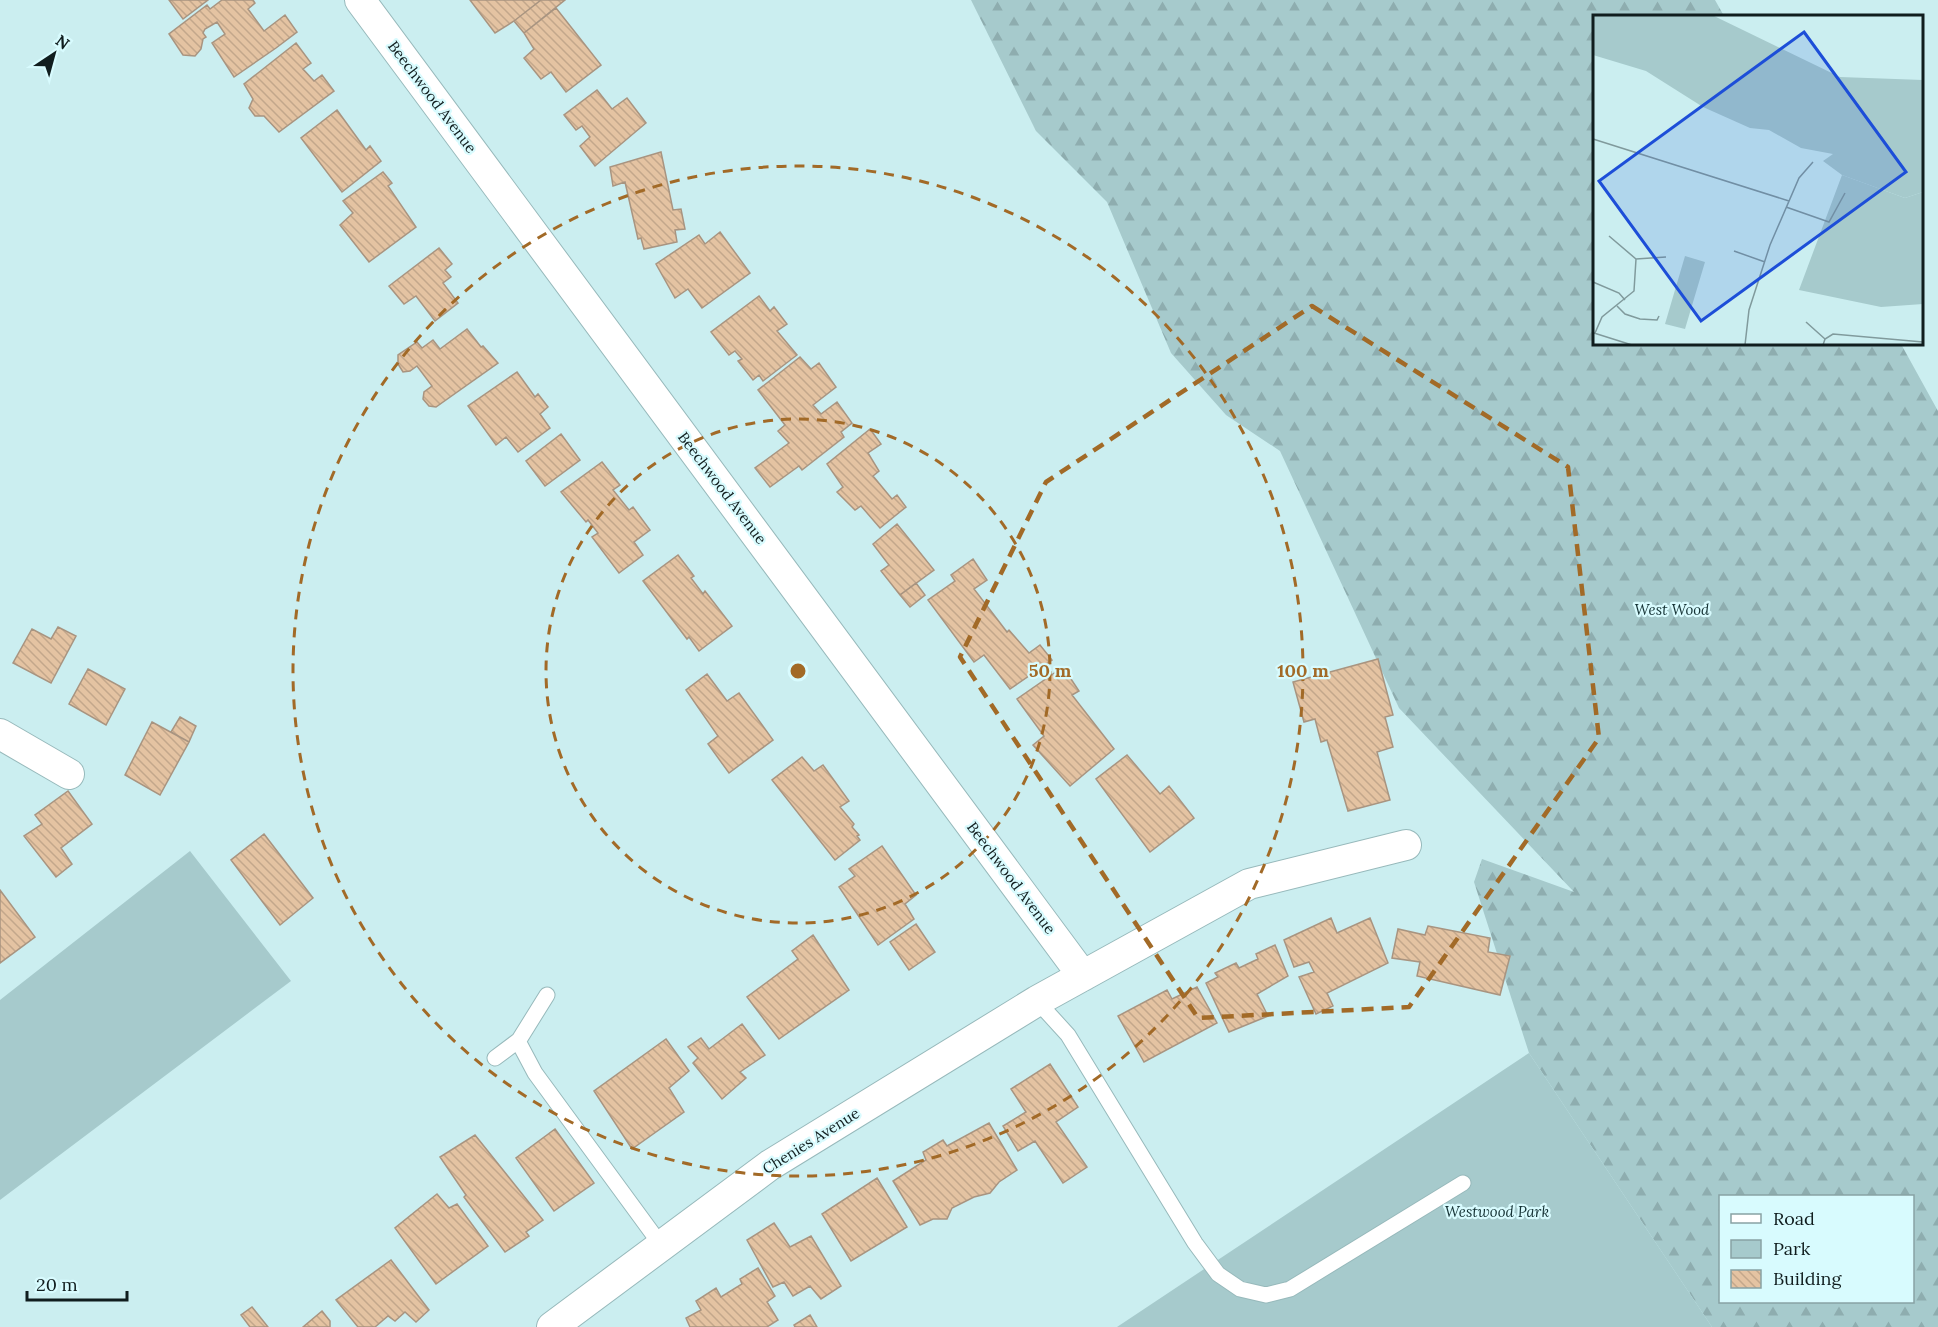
<svg xmlns="http://www.w3.org/2000/svg" width="1938" height="1327" viewBox="0 0 1938 1327" font-family="Lora,serif">
<style>
.forest{fill:url(#forest-firs);fill-rule:evenodd}
.park{fill:#a6cacc}
.building{fill:url(#building-back-hatch);stroke:#a89480;stroke-width:1.5}
.lines{fill:none;stroke-linecap:round;stroke-linejoin:round}
.service-casing{stroke:#97b9bb;stroke-width:17}
.minor-casing{stroke:#97b9bb;stroke-width:32}
.service{stroke:#fff;stroke-width:15}
.minor{stroke:#fff;stroke-width:30}
.marked{fill:none;stroke:#a26a27;stroke-width:4.5;stroke-dasharray:12 8;stroke-linejoin:round}
.ring{fill:none;stroke:#a26a27;stroke-width:3;stroke-dasharray:10 8}
.labels{text-anchor:middle;stroke-width:4.5;stroke-linejoin:round;paint-order:stroke}
.street-label{font-size:15px;fill:#101d1e;stroke:#d8fbfe}
.park-label{font-size:15px;font-style:italic;fill:#143133;stroke:#d8fbfe}
.inset-road{fill:none;stroke:#809a9c;stroke-width:1.5}
.view{fill:#1d4ed8;fill-opacity:0.15;stroke:#1d4ed8;stroke-width:3}
.inset-edge{fill:none;stroke:#101d1e;stroke-width:3}
.centre{fill:#a26a27;stroke:#d8fbfe;stroke-width:3}
.ring-label{font-size:18px;text-anchor:middle;font-weight:bold;fill:#a26a27;stroke:#d8fbfe;stroke-width:4.5;stroke-linejoin:round;paint-order:stroke}
</style>
<defs>
<pattern id="forest-firs" width="22" height="20" patternUnits="userSpaceOnUse" patternTransform="scale(1.5)"><rect width="22" height="20" fill="#a6cacc"/><path d="M5 1l3.5 6h-7zM16 11l3.5 6h-7z" fill="#8eadaf"/></pattern>
<pattern id="building-back-hatch" width="6" height="6" patternUnits="userSpaceOnUse" patternTransform="scale(1.5)"><rect width="6" height="6" fill="#e4c3a2"/><path d="M-1 5l2 2M0 0l6 6M5-1l2 2" fill="none" stroke="#c3a78b"/></pattern>
</defs>
<rect width="100%" height="100%" fill="#cbeef0"/>
<path class="forest" d="M971,0H1715L1724,16H1594V344H1901L1938,411V1327H1712L1529,1053L1474,882L1482,859L1574,892L1399,708L1280,451L1226,415L1171,353L1107,202L1036,131ZM1720,1196H1912V1302H1720Z"/>
<path class="park" d="M190,851L291,981L0,1200V1000Z
M1529,1053L1712,1327H1117Z"/>
<path class="building" d="M169,0H208L183,19Z
M222,0H253L255,3L248,9L264,31L285,15L297,32L276,48L234,77L212,43L225,34L217,22L205,29L203,33L206,37L203,39L201,49L195,56L183,55L169,34L207,5L210,9Z
M470,0H541L514,21L495,33Z
M541,0H565L524,33L514,21Z
M556,8L601,65L566,92L551,72L541,79L524,58L534,49L524,33Z
M296,43L311,63L303,69L314,81L322,75L334,91L279,132L264,116H255L249,108L253,99L244,84Z
M597,90L612,109L627,98L646,123L595,166L580,146L590,137L582,126L576,130L564,115Z
M337,110L366,150L370,146L381,161L342,192L301,138Z
M661,152L673,210L681,209L685,229L675,230L677,242L644,249L641,238L638,239L625,182L613,186L610,167Z
M383,172L392,183L388,186L416,227L369,262L340,225L353,213L343,201Z
M720,232L750,273L702,308L688,289L675,298L656,264L699,235L705,244Z
M439,248L452,264L445,270L451,277L443,283L458,303L435,321L416,296L404,304L389,286Z
M759,296L770,311L774,307L787,324L777,331L797,355L763,381L759,375L753,380L738,361L742,359L735,351L729,355L711,332Z
M467,329L481,347L483,346L498,363L436,407L429,406L423,399L424,392L432,386L417,366L410,371L403,372L398,364V355L417,342L422,348L433,340L440,349Z
M800,357L811,369L819,363L836,387L813,405L821,414L837,402L852,423L841,432L844,437L802,470L799,466L770,487L755,468L789,443L778,431L785,425L758,390Z
M517,372L535,397L538,394L548,407L540,414L550,428L518,452L506,437L496,445L468,406Z
M870,429L881,444L868,453L879,471L873,476L892,499L897,495L906,507L880,528L861,506L855,510L837,492L843,487L827,464Z
M561,434L580,460L545,486L526,461Z
M602,462L620,485L613,490L629,510L633,507L650,530L634,542L643,555L619,573L592,537L598,533L588,520L586,522L561,492Z
M897,524L934,570L900,595L881,571L889,565L873,544Z
M678,555L694,576L691,578L703,594L705,591L732,626L699,651L689,637L687,639L643,581Z
M973,559L987,580L974,589L1007,632L1009,630L1029,653L1040,645L1052,660L1010,689L984,655L974,662L928,600L955,581L951,575Z
M916,583L925,595L910,607L900,595Z
M58,627L76,636L51,683L13,663L32,629L51,639Z
M1378,659L1393,715L1385,717L1393,747L1377,752L1390,800L1348,811L1327,740L1321,742L1315,719L1304,722L1293,682Z
M1063,667L1079,691L1072,695L1114,749L1070,786L1033,745L1044,736L1017,699Z
M88,669L125,689L106,725L69,704Z
M707,674L727,701L739,693L773,740L729,773L708,744L718,736L686,690Z
M180,717L196,726L189,742L171,732Z
M152,722L189,742L160,795L125,775Z
M1127,755L1160,794L1169,786L1194,818L1150,852L1096,779Z
M802,757L814,771L823,765L849,801L840,807L854,824L852,827L859,835L857,836L860,840L835,860L772,780Z
M68,791L92,824L61,848L72,864L56,877L24,836L42,824L35,815Z
M264,834L313,898L280,925L231,860Z
M882,846L916,895L905,904L914,919L878,945L839,887L855,876L849,869Z
M0,890L35,937L0,963Z
M1331,918L1337,933L1370,918L1388,963L1327,993L1333,1006L1316,1014L1299,977L1314,972L1309,962L1294,967L1284,940Z
M916,924L935,952L909,970L890,942Z
M1428,926L1490,938L1488,952L1510,956L1500,995L1417,976L1420,962L1392,958L1398,929L1425,935Z
M813,935L849,990L779,1039L747,997L798,959L792,951Z
M1275,945L1288,976L1257,994L1268,1016L1229,1032L1206,983L1218,977L1215,973L1236,963L1239,968L1258,959L1256,954Z
M1197,987L1217,1023L1144,1062L1118,1016L1167,990L1172,999Z
M742,1024L765,1055L740,1072L746,1078L722,1099L693,1063L698,1058L688,1047L701,1038L709,1049Z
M666,1039L689,1071L669,1088L684,1112L632,1149L594,1091Z
M1050,1064L1078,1107L1056,1122L1087,1167L1063,1183L1035,1141L1018,1151L1003,1126L1026,1112L1011,1089Z
M989,1123L1017,1170L999,1182L990,1193L974,1197L952,1208L947,1219H933L920,1225L893,1181L926,1160L923,1152L943,1140L947,1146Z
M555,1129L594,1183L554,1211L516,1158Z
M475,1135L543,1220L526,1232L529,1236L505,1252L464,1197L466,1195L440,1157Z
M877,1178L907,1227L851,1261L822,1214Z
M437,1194L449,1208L457,1204L488,1246L436,1284L395,1228Z
M774,1223L790,1247L811,1236L841,1286L821,1299L810,1286L793,1296L784,1282L773,1287L747,1240Z
M391,1260L429,1310L416,1322L405,1312L395,1321L388,1316L375,1327H358L336,1300Z
M758,1268L775,1296L767,1302L778,1320L767,1327H690L686,1318L701,1310L696,1301L716,1288L721,1297L742,1284L740,1279Z
M252,1307L268,1327H250L241,1315Z
M322,1311L330,1321V1327H303Z
M810,1315L817,1327H795L794,1325Z"/>
<g class="lines">
<defs>
<path id="service" d="M1037,1001L1068,1035L1195,1243L1218,1274L1240,1289L1266,1295L1290,1289L1463,1183
M518,1041L535,1073L661,1245
M495,1058L519,1040L547,995"/>
<path id="minor" d="M360,0L1083,976
M0,734L69,774
M552,1327L770,1165L1037,1001L1249,884L1406,845"/>
</defs>
<use href="#service" class="service-casing"/>
<use href="#minor" class="minor-casing"/>
<use href="#service" class="service"/>
<use href="#minor" class="minor"/>
</g>
<path class="marked" d="M1312,306L1568,467L1599,738L1409,1007L1198,1018L960,657L1046,482Z"/>
<g class="ring">
<circle cx="798" cy="671" r="252"/>
<circle cx="798" cy="671" r="505"/>
</g>
<g class="labels">
<g class="street-label">
<text transform="translate(432 97) rotate(53)" y="5">Beechwood Avenue</text>
<text transform="translate(722 488) rotate(53)" y="5">Beechwood Avenue</text>
<text transform="translate(1011 878) rotate(53)" y="5">Beechwood Avenue</text>
<text transform="translate(811 1141) rotate(-32)" y="5">Chenies Avenue</text>
</g>
<g class="park-label">
<text x="1672" y="615">West Wood</text>
<text x="1497" y="1217">Westwood Park</text>
</g>
</g>
<g transform="translate(1593 15)">
<rect width="330" height="330" fill="#cbeef0"/>
<path d="M0,0H119L247,62L330,65V177L312,183L249,160L230,146L240,139L208,133L176,115L157,113L110,92L53,56L0,40Z" fill="#a6cacc"/>
<path d="M249,160L312,183L330,177V289L288,292L206,275ZM92,241L112,247L92,314L72,309Z" fill="#a6cacc"/>
<path class="inset-road" d="M0,124L196,186M193,192L236,207L252,178M16,221L43,244L73,242M141,236L172,247M0,267L26,278L32,285M24,291L32,299L47,304L64,305L66,301M213,307L232,324M1,318L39,330M2,318L9,302L41,276L43,244M152,330L156,295L177,230L206,163L220,147M230,330L232,324L240,319L330,327"/>
<path class="view" d="M211,17L313,157L108,306L6,166Z"/>
<rect width="330" height="330" class="inset-edge"/>
</g>
<circle cx="798" cy="671" r="9" class="centre"/>
<g class="ring-label">
<text x="1050" y="677">50 m</text>
<text x="1303" y="677">100 m</text>
</g>
<rect x="1719" y="1195" width="195" height="108" fill="#d8fbfe" stroke="#88a2a4" stroke-width="1.5"/>
<rect x="1731" y="1214" width="30" height="9" fill="#ffffff" stroke="#88a2a4" stroke-width="1.5"/>
<text x="1773" y="1225" font-size="18" fill="#101d1e">Road</text>
<rect x="1731" y="1240" width="30" height="18" fill="#a6cacc" stroke="#88a2a4" stroke-width="1.5"/>
<text x="1773" y="1255" font-size="18" fill="#101d1e">Park</text>
<rect x="1731" y="1270" width="30" height="18" fill="url(#building-back-hatch)" stroke="#88a2a4" stroke-width="1.5"/>
<text x="1773" y="1285" font-size="18" fill="#101d1e">Building</text>
<g transform="translate(54 54) rotate(36)" stroke="#d8fbfe" stroke-width="4.5" paint-order="stroke">
<path d="M0-4.5L10 22L0 15L-10 22Z" fill="#101d1e"/>
<text y="-9" font-size="16" font-weight="bold" text-anchor="middle" fill="#101d1e">N</text>
</g>
<path d="M27 1291v9h100v-9" fill="none" stroke="#101d1e" stroke-width="3"/>
<text x="36" y="1291" font-size="18" fill="#101d1e" stroke="#d8fbfe" stroke-width="4.5" paint-order="stroke">20 m</text>
</svg>
